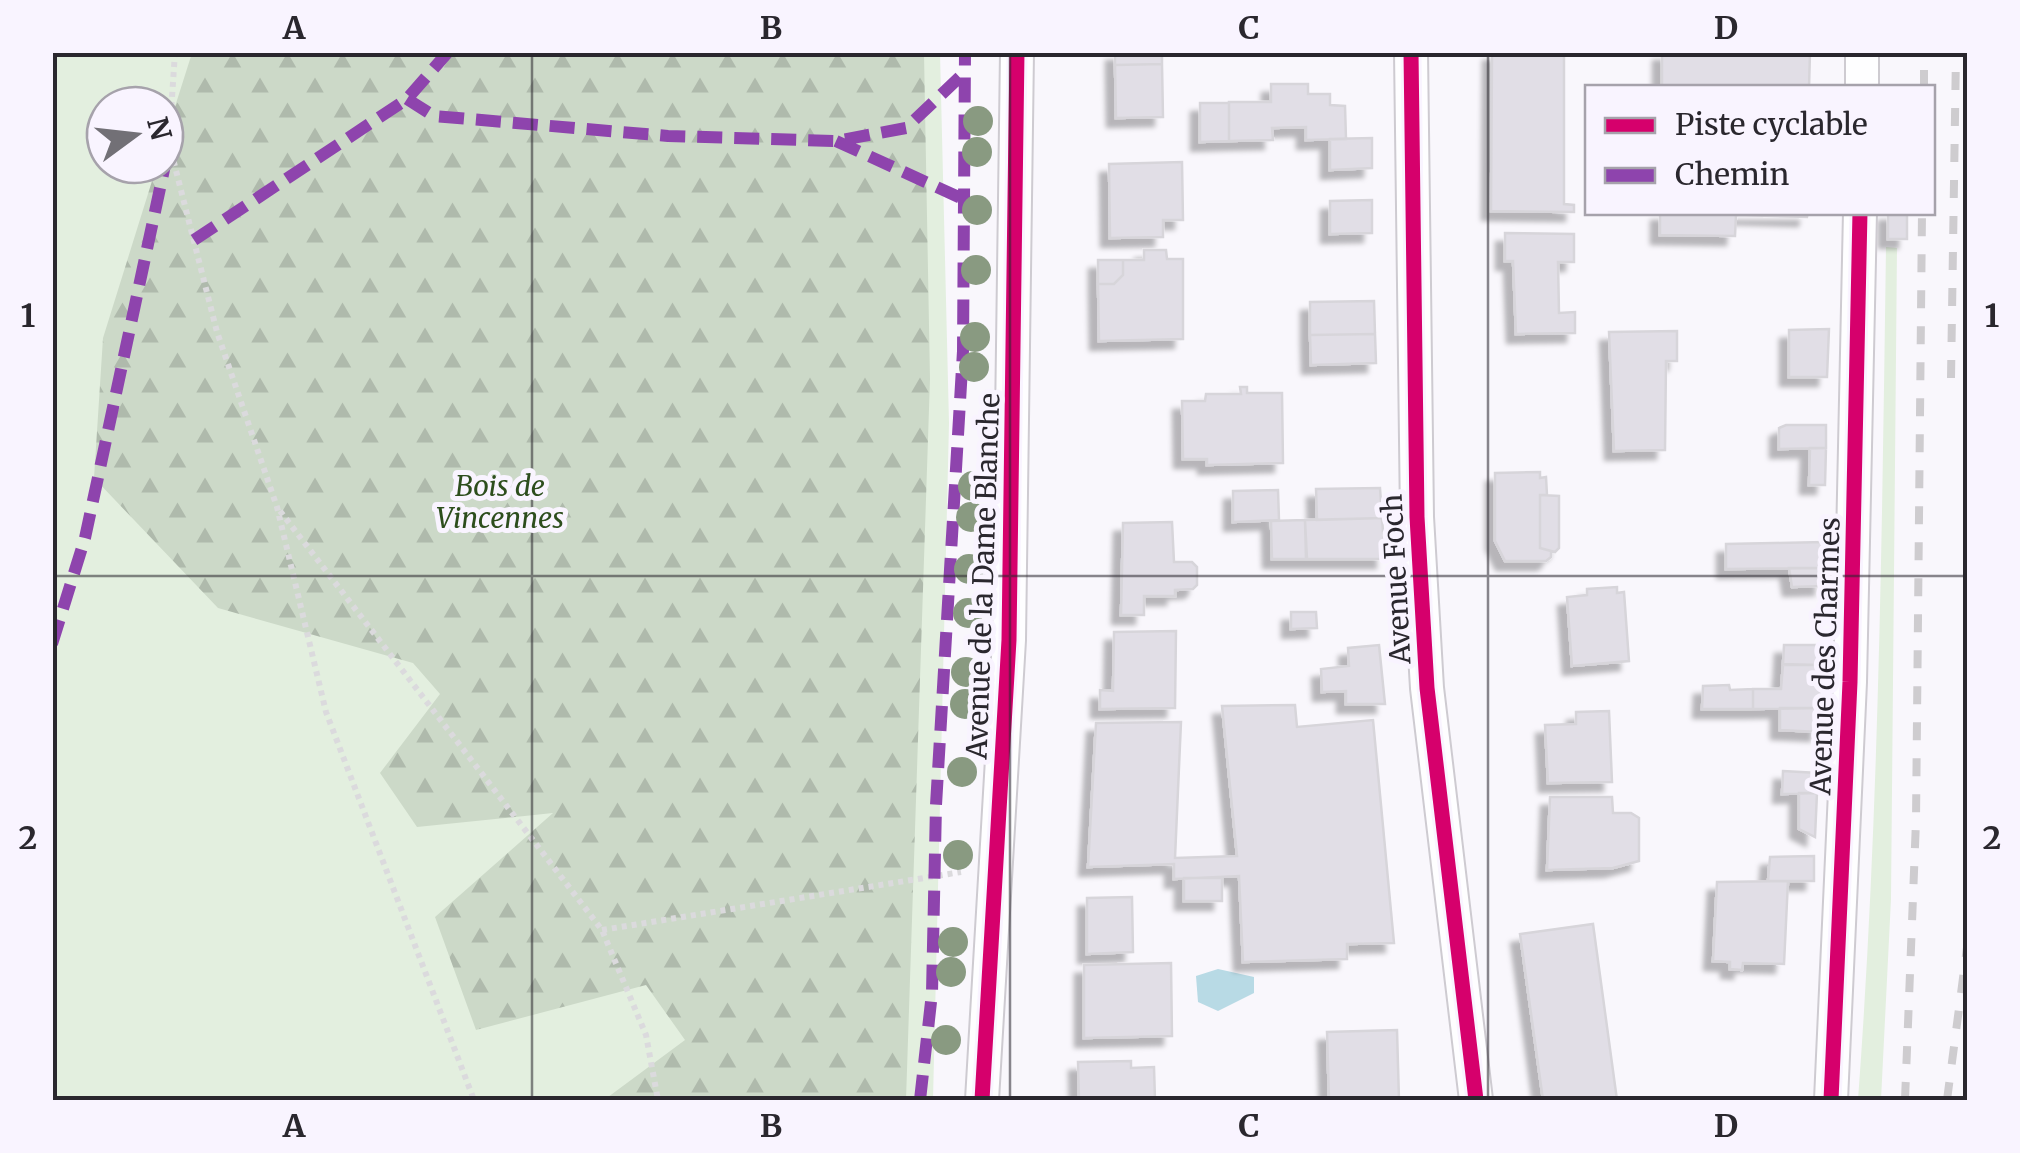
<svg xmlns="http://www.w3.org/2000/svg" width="2020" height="1153" viewBox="0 0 2020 1153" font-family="Merriweather,serif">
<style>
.green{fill:#e3efdf;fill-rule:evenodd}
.forest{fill:url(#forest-firs)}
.water{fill:#b8dae5}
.building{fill:#e1dee6;stroke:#d7d5da;stroke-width:2.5;filter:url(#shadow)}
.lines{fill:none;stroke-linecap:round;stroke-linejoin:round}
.minor-casing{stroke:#cecbd1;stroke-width:36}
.path{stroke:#dbdadd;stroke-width:6;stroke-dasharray:5 5;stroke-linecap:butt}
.minor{stroke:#fefeff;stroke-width:32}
.rail{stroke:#cecccf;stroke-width:8;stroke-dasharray:18 18;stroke-linecap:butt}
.quiet{stroke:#8e44ad;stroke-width:12;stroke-dasharray:25 12;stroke-linecap:butt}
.cycleway-casing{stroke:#f9f4ff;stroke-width:21}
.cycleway{stroke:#d6006c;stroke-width:15}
.tree{fill:#899a81}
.grid{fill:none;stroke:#2a272e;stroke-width:2.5;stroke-opacity:0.55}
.labels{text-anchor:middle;stroke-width:10;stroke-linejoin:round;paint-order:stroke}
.park-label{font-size:28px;font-style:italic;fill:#2d4e1d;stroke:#f9f4ff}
.street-label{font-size:28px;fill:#2a272e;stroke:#f9f4ff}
.neatline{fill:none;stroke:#2a272e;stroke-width:4}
.grid-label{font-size:32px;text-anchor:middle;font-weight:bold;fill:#2a272e}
</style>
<defs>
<pattern id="forest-firs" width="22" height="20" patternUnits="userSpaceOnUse" patternTransform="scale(2.5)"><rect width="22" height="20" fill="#ccd9c8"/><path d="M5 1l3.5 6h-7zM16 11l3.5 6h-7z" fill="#afbaac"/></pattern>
<filter id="shadow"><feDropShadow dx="-9" dy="9" stdDeviation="2.5" flood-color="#0004"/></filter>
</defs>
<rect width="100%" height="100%" fill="#f9f7fc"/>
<path class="green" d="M52,53H940L949,423L933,1100H53ZM105,105H165V165H105Z
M1886,247L1897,248L1891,899L1881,1100H1858C1879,816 1882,532 1886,247Z"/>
<path class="forest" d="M192,53H924L930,379L906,1100H604L685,1040L646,985L476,1030L435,917L553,813L417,827L380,773L440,694L413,663L218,608L94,478L103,338L157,165H165V138Z"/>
<path class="water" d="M1218,969L1254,977V993L1218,1011L1198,1002L1196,976Z"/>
<path class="building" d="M1115,52H1162V64L1115,65Z
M1492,52H1564V204L1574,205V212L1491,211Z
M1662,52H1810L1809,88H1662Z
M1162,64L1163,117L1116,118L1115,65Z
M1271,84H1308V94H1330V105L1345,106L1346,139L1306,140V127L1272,128L1273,140L1229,141V102H1271Z
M1200,103H1229V141L1200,142Z
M1372,138V168L1330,170V139Z
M1182,162L1183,220H1163V237L1110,238L1109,164Z
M1372,200V233L1330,234V201Z
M1660,212H1808L1807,217L1736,215L1735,236L1660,235Z
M1888,212H1907V239H1888Z
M1505,233L1574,234V262H1558L1559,313L1575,312V333L1516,334L1513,261H1505Z
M1144,250H1166L1167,259H1183V339L1099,341L1098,284H1114L1123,275V260H1144Z
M1098,260H1123V275L1114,284H1098Z
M1374,301L1375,334L1310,335V302Z
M1829,329L1827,377H1789V330Z
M1677,331V361H1666L1665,450L1614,451L1609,332Z
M1375,334L1376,363L1311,365L1310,335Z
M1240,387H1247V393H1282L1283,463L1207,465V459H1183L1182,401H1205L1206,394H1241Z
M1786,425H1826V448L1779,449V428Z
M1810,448H1826L1825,485H1809Z
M1540,472V478L1546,477L1547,495H1540V548L1551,551V557L1546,561H1505L1495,541V473Z
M1380,488L1382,518L1317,520L1316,489Z
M1278,490L1279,520L1233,522V491Z
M1540,495L1559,496V548L1555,552L1540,548Z
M1382,518L1385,559H1306L1305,520Z
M1305,520L1307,559H1272L1271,521Z
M1172,522L1174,562H1192L1197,567V585L1193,589L1175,590V596H1144V615H1121L1123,523Z
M1824,542L1823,568L1726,569V544Z
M1789,568H1823V586L1792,587Z
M1617,587V593L1624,592L1629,661L1572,666L1567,597L1587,595V589Z
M1291,612H1316L1317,628L1291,629Z
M1176,631L1175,708L1100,709V690L1113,691L1114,632Z
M1379,645L1385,704H1346V691L1322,692L1321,669L1349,666L1348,648Z
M1784,645H1821L1820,665L1783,664Z
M1783,665H1820V708L1753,709V689H1781Z
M1729,685L1730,690L1753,689V709H1702L1703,686Z
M1295,705L1297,727L1373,720L1394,943L1347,944V959L1243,962L1239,876L1174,879V864L1088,867L1096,723L1181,722L1175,858L1237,856L1222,706Z
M1780,708H1820L1819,732L1780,730Z
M1609,711L1612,782L1548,783L1545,725L1576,724V712Z
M1783,771L1818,773L1817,793L1782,794Z
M1799,793H1817L1815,837L1799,829Z
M1550,797H1612L1613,813H1631L1639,818V861L1613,868L1547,870Z
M1814,856V881H1768L1770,857Z
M1184,878H1222V901H1184Z
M1788,881L1784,964L1743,963L1742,970L1730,969V962L1713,961L1717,882Z
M1132,897L1133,952L1087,954V898Z
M1593,924L1617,1100H1543L1520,934Z
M1171,963L1172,1036L1084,1038V965Z
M1397,1030L1399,1100H1329L1327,1032Z
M1131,1061V1068L1154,1067L1155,1100H1079L1078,1062Z"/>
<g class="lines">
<defs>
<path id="minor" d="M1411,52L1417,517L1427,688L1476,1100
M1862,88V52
M982,1100L1009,640L1017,52
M1831,1100L1850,682L1860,212"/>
</defs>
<use href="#minor" class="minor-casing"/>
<path class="path" d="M175,52L169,143L217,332L277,507L326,712L474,1100
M280,511L602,930L646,1035L658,1100
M602,930L961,872"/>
<use href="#minor" class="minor"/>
<path class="rail" d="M1924,88V52
M1951,378L1956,52
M1905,1100L1916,821L1922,212
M1947,1100L1968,940"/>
<path class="quiet" d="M407,99L434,116L668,136L836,141L906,128L965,72
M836,141L965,200
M194,240L407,99L448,52
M52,644L85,538L165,165
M920,1100L932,993L936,805L963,351L965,52"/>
<defs>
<path id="cycleway" d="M1411,52L1417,517L1427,688L1476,1100
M982,1100L1009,640L1017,52
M1831,1100L1850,682L1860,212"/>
</defs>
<use href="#cycleway" class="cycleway-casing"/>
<use href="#cycleway" class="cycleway"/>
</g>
<g class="tree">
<circle cx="978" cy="121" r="15"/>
<circle cx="977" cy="152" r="15"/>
<circle cx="977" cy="210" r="15"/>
<circle cx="976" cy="270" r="15"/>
<circle cx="975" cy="337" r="15"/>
<circle cx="974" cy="367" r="15"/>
<circle cx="973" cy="486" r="15"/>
<circle cx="971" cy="517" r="15"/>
<circle cx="969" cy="569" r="15"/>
<circle cx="968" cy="613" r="15"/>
<circle cx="966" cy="672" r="15"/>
<circle cx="965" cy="704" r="15"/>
<circle cx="962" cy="772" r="15"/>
<circle cx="958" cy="855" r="15"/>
<circle cx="953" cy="942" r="15"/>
<circle cx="951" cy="972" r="15"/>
<circle cx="946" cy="1040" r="15"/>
</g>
<path class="grid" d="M532,52V1100M1010,52V1100M1488,52V1100M52,576H1968"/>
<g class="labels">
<g class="park-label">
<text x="500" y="496">Bois de<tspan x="500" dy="32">Vincennes</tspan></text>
</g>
<g class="street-label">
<text transform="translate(983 576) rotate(-88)" y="10">Avenue de la Dame Blanche</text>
<text transform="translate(1396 579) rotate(-93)" y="10">Avenue Foch</text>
<text transform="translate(1825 656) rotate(-88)" y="10">Avenue des Charmes</text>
</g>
</g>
<rect width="2020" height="1153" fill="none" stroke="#f9f4ff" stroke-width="110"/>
<rect x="1585" y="85" width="350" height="130" fill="#f9f4ff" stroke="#a6a2ab" stroke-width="2.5"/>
<rect x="1605" y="118" width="50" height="15" fill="#d6006c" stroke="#a6a2ab" stroke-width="2.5"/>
<text x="1675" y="135" font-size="30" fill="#2a272e">Piste cyclable</text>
<rect x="1605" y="168" width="50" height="15" fill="#8e44ad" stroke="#a6a2ab" stroke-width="2.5"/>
<text x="1675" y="185" font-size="30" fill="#2a272e">Chemin</text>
<g transform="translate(135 135) rotate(75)"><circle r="48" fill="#f9f4ff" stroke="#a6a2ab" stroke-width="2.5"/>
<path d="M0-8L18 38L0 25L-18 38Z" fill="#727076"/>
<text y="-15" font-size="28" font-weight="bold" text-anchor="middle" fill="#2a272e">N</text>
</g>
<rect x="55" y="55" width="1910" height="1043" class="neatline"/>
<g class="grid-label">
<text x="294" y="39">A</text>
<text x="771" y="39">B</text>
<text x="1249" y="39">C</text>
<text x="1726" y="39">D</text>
<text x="28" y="327">1</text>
<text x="1992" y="327">1</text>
<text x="28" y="849">2</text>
<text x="1992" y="849">2</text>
<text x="294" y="1137">A</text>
<text x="771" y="1137">B</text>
<text x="1249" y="1137">C</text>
<text x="1726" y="1137">D</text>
</g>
</svg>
